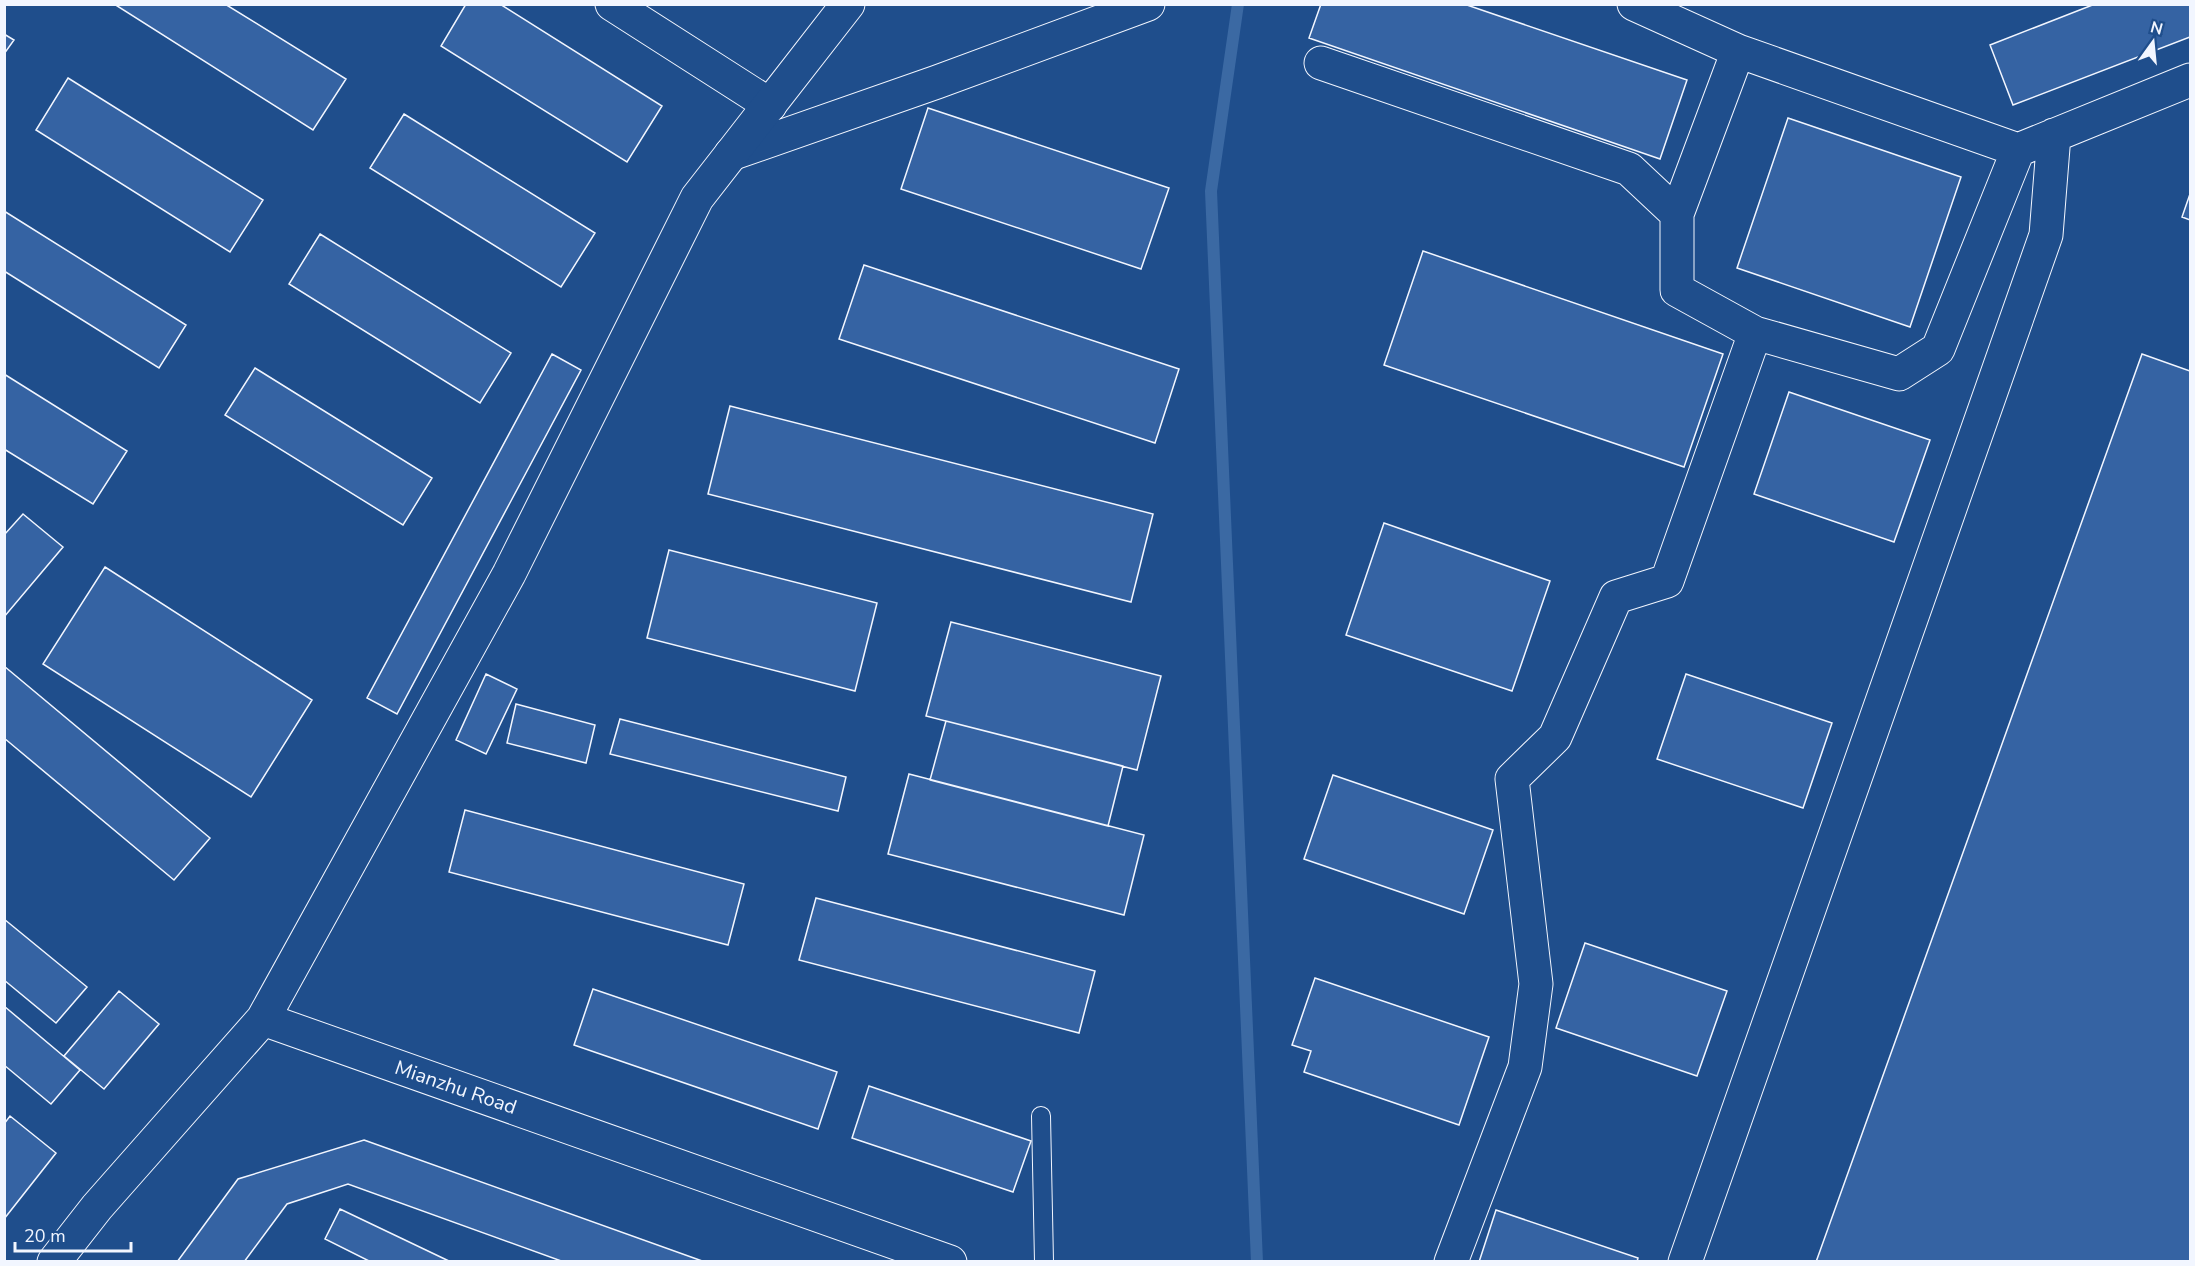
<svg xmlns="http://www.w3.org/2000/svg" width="2195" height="1266" viewBox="0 0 2195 1266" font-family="'Nunito Sans',sans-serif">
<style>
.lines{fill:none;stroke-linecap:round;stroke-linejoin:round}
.stream{stroke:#3b69a3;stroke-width:12}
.building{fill:#3563a3;stroke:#f2f6ff;stroke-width:1.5}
.lane-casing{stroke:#f2f6ff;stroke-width:20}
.street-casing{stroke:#f2f6ff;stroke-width:35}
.secondary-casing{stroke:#f2f6ff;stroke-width:35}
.lane{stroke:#1f4e8c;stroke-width:18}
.street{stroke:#1f4e8c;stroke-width:33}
.secondary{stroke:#1f4e8c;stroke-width:33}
.labels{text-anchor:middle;stroke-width:4.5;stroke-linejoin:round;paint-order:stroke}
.street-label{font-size:20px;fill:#f2f6ff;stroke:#1f4e8c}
</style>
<rect width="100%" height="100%" fill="#1f4e8c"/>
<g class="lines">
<path class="stream" d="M1238,4L1211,191L1257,1262"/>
</g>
<path class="building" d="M114,4H225L346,79L313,130Z
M466,4H500L662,106L627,162L441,46Z
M1321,4H1464L1687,80L1660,159L1309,38Z
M2095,4H2190V37L2013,105L1990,45Z
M4,34L14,40L4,54Z
M68,78L263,200L230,252L36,130Z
M928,108L1169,188L1141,269L901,189Z
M404,114L595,233L561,287L370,168Z
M1788,118L1961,177L1910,327L1737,268Z
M2190,194V220L2182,217Z
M4,211L186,325L159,368L4,271Z
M320,234L511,353L480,403L289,284Z
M1423,251L1723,354L1684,467L1384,365Z
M864,265L1179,369L1155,443L839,339Z
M552,354L581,370L397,714L367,698Z
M2142,354L2190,371V1262H1816Z
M255,368L432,478L403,525L225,415Z
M4,374L127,451L93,504L4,449Z
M1789,392L1930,440L1894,542L1754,494Z
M730,406L1153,514L1131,602L708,494Z
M23,514L63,547L4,617V535Z
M1384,523L1550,581L1512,691L1346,635Z
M669,550L877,603L855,691L647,638Z
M105,567L312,700L251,797L43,664Z
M951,622L1161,676L1137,770L926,716Z
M4,666L210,838L174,880L4,738Z
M486,674L517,689L486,754L456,740Z
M1686,674L1832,723L1803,808L1657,759Z
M516,704L595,725L586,763L507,743Z
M620,719L846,777L838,811L610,754Z
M946,721L1123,766L1108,826L930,780Z
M909,774L1144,835L1124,915L888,854Z
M1333,775L1493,830L1464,914L1304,859Z
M465,810L744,884L728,945L449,872Z
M816,898L1095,971L1079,1033L799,960Z
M4,919L87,987L56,1023L4,980Z
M1585,943L1727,991L1697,1076L1556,1028Z
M1315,978L1489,1037L1459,1125L1304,1072L1311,1051L1292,1045Z
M593,989L837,1072L818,1129L574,1045Z
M119,991L159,1024L104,1089L64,1056Z
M4,1006L80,1070L51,1104L4,1065Z
M869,1086L1031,1141L1013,1192L852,1138Z
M10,1116L56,1153L4,1219V1124Z
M364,1140L705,1262H564L348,1184L287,1204L244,1262H177L238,1179Z
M340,1209L451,1262H371L325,1239Z
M1496,1210L1638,1258L1637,1262H1479Z"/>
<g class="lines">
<defs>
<path id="lane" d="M1041,1116L1044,1262"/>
<path id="street" d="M612,4L770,105
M1634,4L1738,51L1677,214
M1738,51L2018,150L2190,80
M1321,63L1629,169L1677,214V290L1755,333L1667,581L1616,597L1555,737L1512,779L1536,984L1525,1067L1451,1262
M731,154L937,82L1148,4
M1755,333L1899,374L1938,349L2018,150
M1685,1262L2046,235L2054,135"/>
<path id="secondary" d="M263,1019L509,574L697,198L848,4
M54,1262L97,1207L263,1019L950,1262"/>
</defs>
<use href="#lane" class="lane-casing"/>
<use href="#street" class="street-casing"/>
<use href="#secondary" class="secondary-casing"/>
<use href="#lane" class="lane"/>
<use href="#street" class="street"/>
<use href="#secondary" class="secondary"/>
</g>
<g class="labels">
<g class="street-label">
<text transform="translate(456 1087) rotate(19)" y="7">Mianzhu Road</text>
</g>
</g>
<rect width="2195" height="1266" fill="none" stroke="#f2f6ff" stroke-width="12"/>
<g transform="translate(2153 42) rotate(15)" stroke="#1f4e8c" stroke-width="4.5" paint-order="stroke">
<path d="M0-4.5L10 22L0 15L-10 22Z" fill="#f2f6ff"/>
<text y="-9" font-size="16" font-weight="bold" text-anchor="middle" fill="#f2f6ff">N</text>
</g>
<path d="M15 1242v9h116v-9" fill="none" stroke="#f2f6ff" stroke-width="3"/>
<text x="24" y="1242" font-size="18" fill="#f2f6ff" stroke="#1f4e8c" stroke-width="4.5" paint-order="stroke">20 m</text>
</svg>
